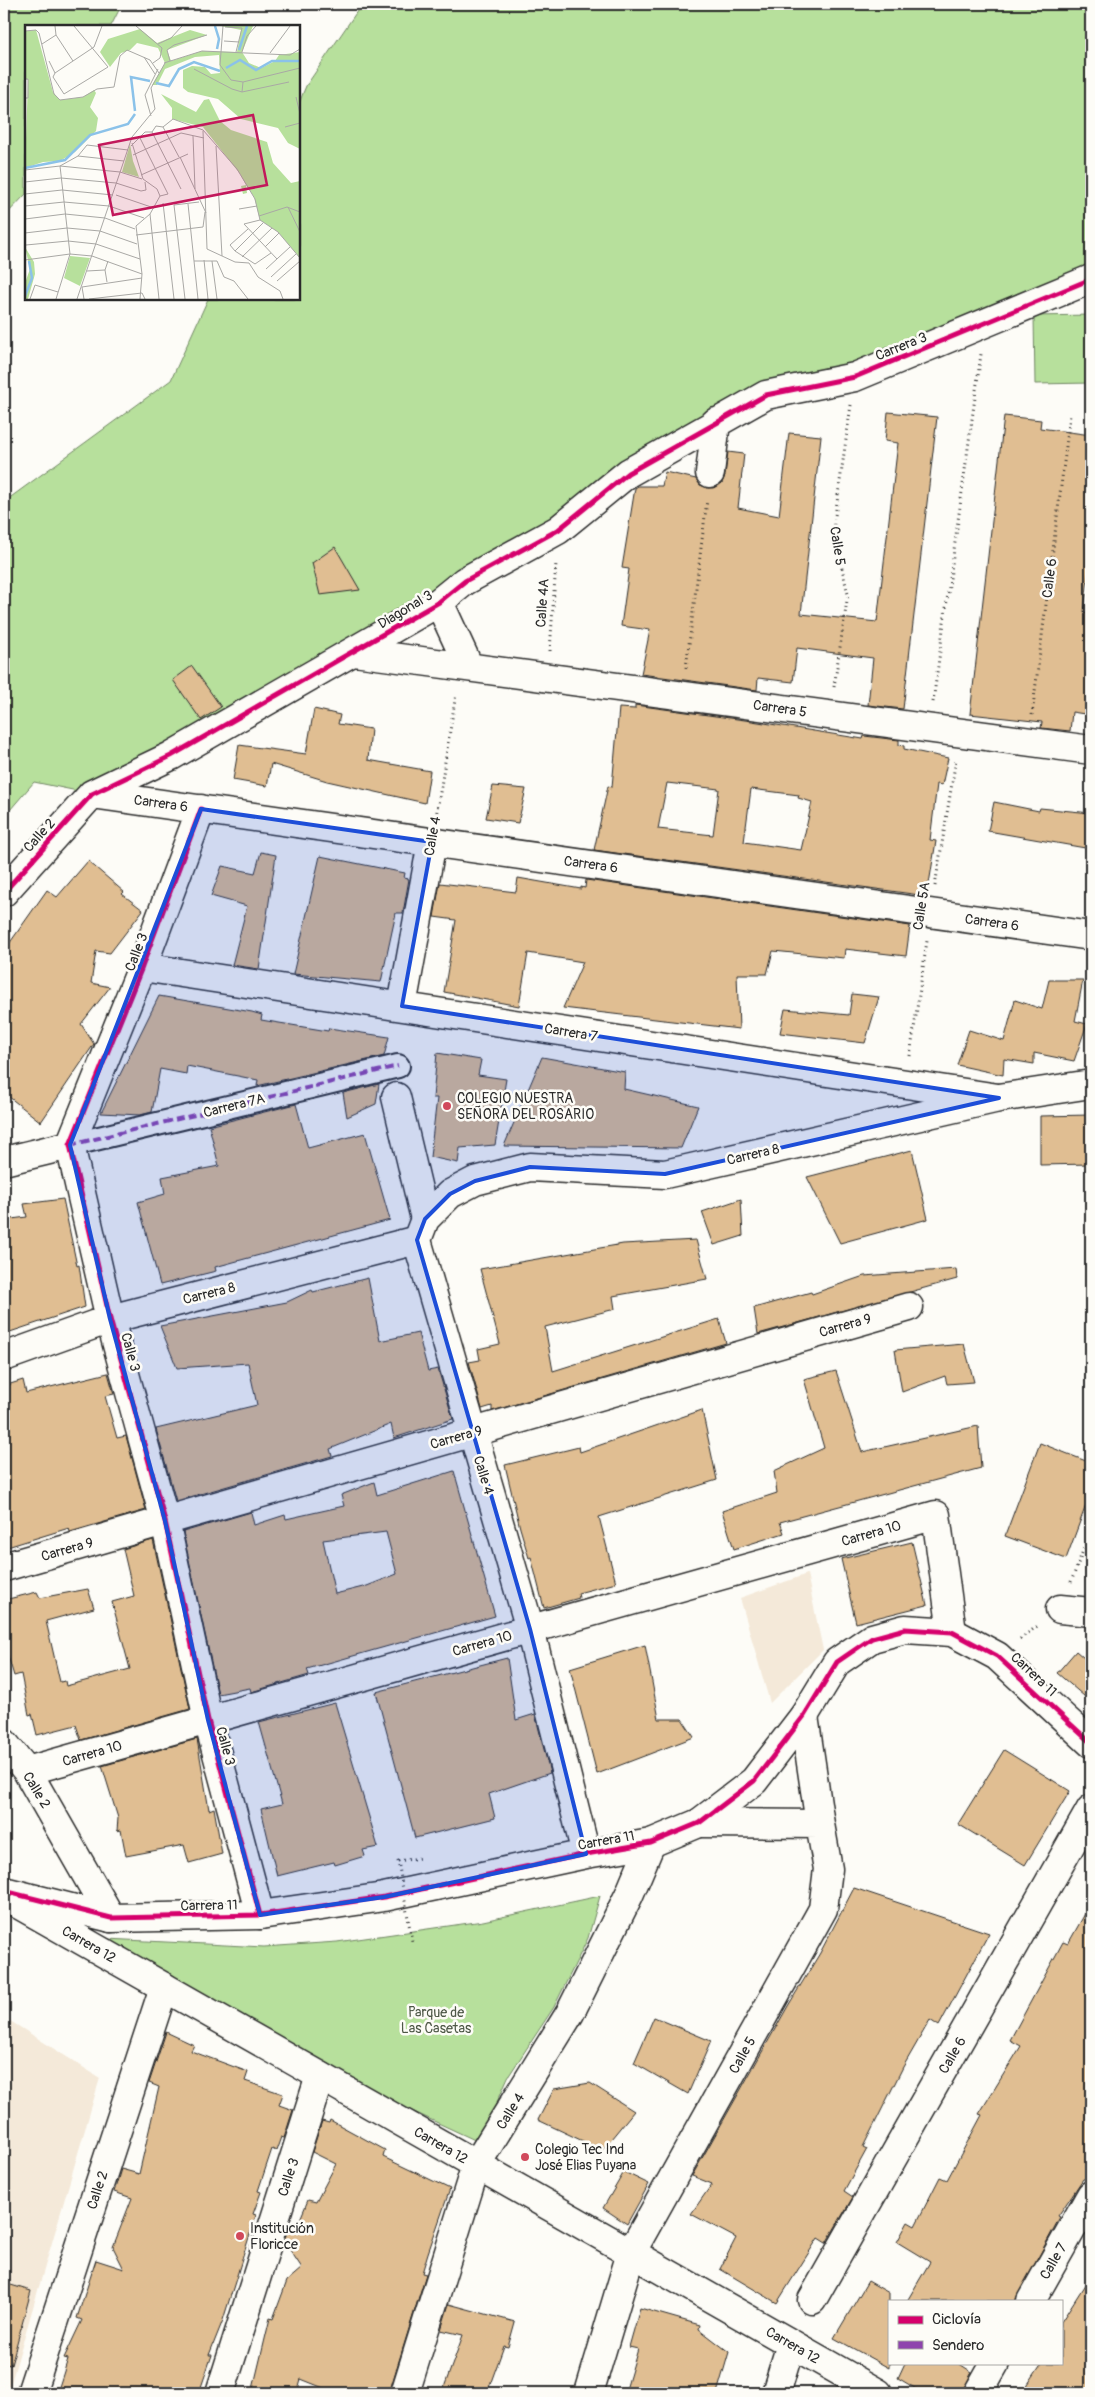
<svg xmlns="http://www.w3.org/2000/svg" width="1095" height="2397" viewBox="0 0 1095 2397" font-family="Pangolin,sans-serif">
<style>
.built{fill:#f4e9d9}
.green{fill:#b7e09c;stroke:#718664}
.building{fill:#e0be92;stroke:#2b2b2b;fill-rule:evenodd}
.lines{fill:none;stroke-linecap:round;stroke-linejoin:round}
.pedestrian-casing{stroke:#2b2b2b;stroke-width:26}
.minor-casing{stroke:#2b2b2b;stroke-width:31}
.tertiary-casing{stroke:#2b2b2b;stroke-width:31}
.path{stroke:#2b2b2b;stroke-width:3;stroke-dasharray:1 4;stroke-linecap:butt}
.pedestrian{stroke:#fdfcf7;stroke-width:22}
.minor{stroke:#fdfcf7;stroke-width:28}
.tertiary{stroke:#fdfcf7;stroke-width:28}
.path-bridge{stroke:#2b2b2b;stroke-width:3;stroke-dasharray:1 4;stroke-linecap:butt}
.quiet{stroke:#8e44ad;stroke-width:4;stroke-dasharray:8 4;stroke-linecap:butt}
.cycleway-casing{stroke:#fdfcf7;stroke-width:8}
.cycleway{stroke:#d6006c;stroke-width:5}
.marked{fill:#1d4ed8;fill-opacity:0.2;stroke:#1d4ed8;stroke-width:4;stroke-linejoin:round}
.poi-dot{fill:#d1495b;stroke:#fdfcf7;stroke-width:2}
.labels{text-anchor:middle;stroke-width:5;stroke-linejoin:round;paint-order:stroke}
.street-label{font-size:14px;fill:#2b2b2b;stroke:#fdfcf7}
.poi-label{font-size:14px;fill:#2b2b2b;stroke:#fdfcf7;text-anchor:start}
.park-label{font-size:14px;fill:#4e5847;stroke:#fdfcf7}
.inset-river{fill:none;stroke:#8bc2e9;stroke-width:2.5}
.inset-road{fill:none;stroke:#a9a8a5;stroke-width:1}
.view{fill:#c2185b;fill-opacity:0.15;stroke:#c2185b;stroke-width:2.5}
.inset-edge{fill:none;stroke:#2b2b2b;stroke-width:2.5}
</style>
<rect width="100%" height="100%" fill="#fdfcf7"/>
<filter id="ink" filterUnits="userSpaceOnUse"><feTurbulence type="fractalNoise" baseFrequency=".02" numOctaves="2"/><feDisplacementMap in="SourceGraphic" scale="10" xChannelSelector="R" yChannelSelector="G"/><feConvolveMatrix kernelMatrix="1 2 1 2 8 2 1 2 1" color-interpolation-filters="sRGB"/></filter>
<g filter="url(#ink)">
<path class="built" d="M807,1574L823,1650L770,1703L740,1598Z
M4,2017L100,2078L8,2393H4Z"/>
<path class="green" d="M4,4H122L111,26H26V194L4,217Z
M362,4H1091V285L766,395L92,794L34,782L4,817V502L171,380L208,299H299V103L306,86Z
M1091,315V383L1035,384L1034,316Z
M600,1896L588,1938L554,2007L508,2077L489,2120L477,2141L371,2092L87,1938L264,1947L337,1942L483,1921Z"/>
<path class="building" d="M888,412L937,417L903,709L868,705L873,658L797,648L793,682L758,678L757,690L641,674L650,630L621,626L629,569L622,568L635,488L638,486H662L665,472L696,479L700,485L708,488L716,487L722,483L725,475L728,452L744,454L738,508L779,516L789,433L821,436L801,614L877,622L898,443L885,441Z
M1004,416L1041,420L1040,428L1091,435V551L1084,612L1091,613V715L1072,712L1070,731L1041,728L1042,722L970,714Z
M335,547L360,590L320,595L312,563Z
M192,666L221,707L201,720L173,680Z
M635,705L752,721L863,739L864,736L899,740V745L904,746V749L948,758L942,785L937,784L930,840L936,841L927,896L594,850L608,786L612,787L619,708L635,709ZM667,783L719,789L713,835L658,829ZM751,789L799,795L798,798L812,802L801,850L744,842Z
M314,709L340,715L338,724L371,729L368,760L430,771L425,803L327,781L271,764L267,786L233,780L239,745L306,754Z
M493,786L526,789L518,823L486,818Z
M994,802L1039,811L1040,808L1091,813V849L988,831Z
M261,852L276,855L259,969L232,965L247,906L211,896L222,866L255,873Z
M320,856L405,873L404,878L409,879L403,913H396L381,982L293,974Z
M88,861L124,892L122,894L143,910L110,953L96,951L91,983L110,987L81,1024L94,1044L41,1122L4,1093V951L47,890L57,897Z
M518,878L581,889V887L585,888L586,880L910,926L906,956L845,949L844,958L773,951L767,974H737L739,1029L563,1008L583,962L528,953L519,1006L444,992L456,920L434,917L440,883L516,892Z
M1049,980H1083L1075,1021L1087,1024L1074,1061L1034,1053V1064L1004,1059L1003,1075L957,1065L969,1030L1004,1041L1015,1000L1042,1009Z
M852,994L879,997L865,1043L780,1033L785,1009L849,1015Z
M159,996L252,1012L262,1015L261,1020L328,1031L329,1028L389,1037L384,1056L257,1086L258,1080L187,1066L186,1074L160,1069L152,1112L140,1115L101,1113Z
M437,1053L481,1060L478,1075L506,1079L495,1145L460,1148L458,1163L430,1157L437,1098H433Z
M542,1057L625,1072L624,1089L698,1106L681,1148L504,1146Z
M379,1084L376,1104L347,1117L343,1093Z
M296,1104L308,1148L365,1133L390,1220L215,1267L216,1271L160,1285L138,1202L165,1194L162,1177L219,1166L209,1126Z
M1091,1115V1164L1040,1165V1116Z
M912,1150L928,1219L840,1243L807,1177Z
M63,1199L77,1266L79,1265L85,1307L4,1334V1220L27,1217L24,1204Z
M741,1199L743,1236L714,1245L702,1212Z
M696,1240L707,1279L613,1296L615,1309L545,1327L553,1371L719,1319L726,1343L492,1411V1406L482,1409L469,1362L480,1360L478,1349L500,1344L480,1269L623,1244Z
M956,1269L957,1279L758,1334L754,1308L811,1292L812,1294L864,1276Z
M368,1278L380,1341L418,1333L428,1371L438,1369L453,1419L394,1438L391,1424L330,1449L332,1456L176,1501L156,1429L257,1405L248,1363L177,1368L160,1326L287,1302L312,1290L313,1292Z
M964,1344L974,1382L947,1384L945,1376L902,1392L895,1350Z
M836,1371L862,1452L978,1426L981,1468L780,1522L784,1533L734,1549L722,1511L777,1493L774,1471L824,1448L804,1379Z
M108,1373L114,1394L105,1396L117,1438L126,1436L146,1510L70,1532L69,1528L4,1548V1386L23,1380L26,1393Z
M702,1410L717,1480L599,1517L616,1583L578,1593L579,1598L544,1608L531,1557L529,1558L520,1528L505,1465L579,1447L580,1452Z
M1040,1443L1091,1463V1492L1066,1559L1005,1536Z
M454,1471L495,1616L307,1669L309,1675L251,1692L250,1688L218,1694L183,1532L251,1512L254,1525L285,1515L286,1519L344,1506L341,1495L374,1482L377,1495ZM386,1532L397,1574L367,1586L335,1594L323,1540Z
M153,1540L190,1709L81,1740L76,1725L37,1735L32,1714L29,1715L21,1674L14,1676L4,1643V1600L37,1592L40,1598L88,1589L94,1608L46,1621L60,1682L65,1681L66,1686L130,1669L112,1602L134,1596L123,1549Z
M912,1542L927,1605L856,1623L841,1559Z
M645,1645L659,1719H682L694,1737L597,1774L570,1668Z
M1076,1651L1091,1664V1702L1057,1673Z
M507,1658L516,1720L535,1714L550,1773L489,1794L495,1818L415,1838L376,1692Z
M335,1703L378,1847L363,1850L365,1856L335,1865L334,1862L277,1876L261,1809L282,1804L259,1722Z
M197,1739L209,1810L214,1808L222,1854L189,1863L184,1845L126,1856L121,1830L117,1831L118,1818L102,1766Z
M1004,1750L1070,1791L1025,1865L958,1824Z
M854,1888L989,1933L939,2026L930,2020L903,2067L863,2147L867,2149L844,2191L853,2197L826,2243L818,2238L777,2303L720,2269L736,2238L691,2214L712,2184L692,2176L788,2006L820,1953Z
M1091,1903V2179H1083L1058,2216L1060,2217L1015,2301H907L930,2262L897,2242L908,2222L915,2226L940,2177L947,2180L982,2115L979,2114L1021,2046L1010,2040L1063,1942L1068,1944Z
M654,2017L711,2041L688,2094L634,2063Z
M166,2032L194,2045L191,2051L248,2072L245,2081L283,2094L279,2105L293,2110L284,2138L281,2137L276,2151L272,2149L258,2191L261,2192L253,2214L256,2215L223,2320L209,2355H212L199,2393H151L116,2389L115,2393H57L68,2359L64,2358L82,2320L77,2318L96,2260L124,2269L113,2247L132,2198L114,2192L121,2169L139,2174L159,2087L149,2083Z
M590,2083L634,2111L602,2150L538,2120L554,2089Z
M330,2120L385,2150L383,2157L450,2189L428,2253L422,2273L426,2274L389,2393H336L301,2379L297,2393H252L270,2318L273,2319L287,2281L302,2268L284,2241L287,2232L296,2229L308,2200L316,2202L336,2164L312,2152L322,2121L329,2123Z
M624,2172L649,2184L627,2224L603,2208Z
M1091,2275V2393H1022L1042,2363H1061V2322Z
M868,2281L889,2293V2368L834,2338Z
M4,2283L31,2291L11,2365L4,2364Z
M449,2304L515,2322L508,2347L504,2346L487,2393H442L463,2335L441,2330Z
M640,2308L700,2325L699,2329L729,2352L717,2393H625L638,2349L629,2347Z
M905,2363H958L972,2372L962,2393H923L898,2378Z"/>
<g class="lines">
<defs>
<path id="pedestrian" d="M70,1145L398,1066"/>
<path id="minor" d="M710,473L716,422
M439,602L469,667
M354,652L1091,750
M92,794L1091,936
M201,809L142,967L70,1145L110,1319L165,1521L208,1720L260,1915
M4,892L92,794L171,756L439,602L465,581L558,530L628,473L766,395L855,377L1091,279
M142,967L998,1098
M402,1006L432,842
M396,1097L425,1219
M4,1161L70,1145
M4,1357L110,1319L417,1240
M4,1567L909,1307
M1060,1609L1091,1612
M804,1716L820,1824
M4,1743L27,1771L111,1918
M27,1771L936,1515L952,1632
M812,2300L1091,1809
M1031,2301L1091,2195
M31,2393L164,1987
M220,2393L320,2076
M405,2393L476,2165L570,2013L629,1895L651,1843
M589,2393L631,2253L823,1909L828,1869L820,1824L699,1823
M776,2393L791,2344
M978,2393L995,2363"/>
<path id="tertiary" d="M586,1854L530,1629L417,1240L425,1219L450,1194L475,1181L530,1167L665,1174L999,1098L1091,1084
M4,1891L111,1918L260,1915L384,1897L586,1854L651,1843L699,1823L754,1781L804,1716L837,1662L872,1638L905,1629L952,1632L997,1656L1091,1743
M18,1904L878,2393"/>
</defs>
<use href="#pedestrian" class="pedestrian-casing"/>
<use href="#minor" class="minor-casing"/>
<use href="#tertiary" class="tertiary-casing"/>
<path class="path" d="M550,651L556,563
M686,668L707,500
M834,687L848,594L833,530L851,405
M933,702L981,354
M1032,715L1070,415
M436,817L456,694
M935,886L956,759
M910,1056L927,941
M1071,1582L1091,1530
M1020,1639L1039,1625
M398,1861L420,1858"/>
<use href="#pedestrian" class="pedestrian"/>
<use href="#minor" class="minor"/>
<use href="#tertiary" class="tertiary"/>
<path class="path-bridge" d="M398,1861L412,1941"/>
<path class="quiet" d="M70,1145L398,1066"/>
<defs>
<path id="cycleway" d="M201,809L142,967L70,1145L110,1319L165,1521L208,1720L260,1915
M4,892L92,794L171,756L439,602L465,581L558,530L628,473L766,395L855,377L1091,279
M4,1891L111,1918L260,1915L384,1897L586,1854L651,1843L699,1823L754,1781L804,1716L837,1662L872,1638L905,1629L952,1632L997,1656L1091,1743"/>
</defs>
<use href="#cycleway" class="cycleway-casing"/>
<use href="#cycleway" class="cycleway"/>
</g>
</g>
<path class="marked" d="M201,809L432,842L402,1006L999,1098L665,1174L530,1167L475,1181L450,1194L425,1219L417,1240L530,1629L586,1854L384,1897L260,1915L208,1720L165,1521L110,1319L70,1145Z"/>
<g class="poi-dot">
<circle cx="447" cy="1106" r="5"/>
<circle cx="525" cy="2157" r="5"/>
<circle cx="240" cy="2236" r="5"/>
</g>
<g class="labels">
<g class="street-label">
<text transform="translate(901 346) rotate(-22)" y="5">Carrera 3</text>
<text transform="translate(838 546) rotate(81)" y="5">Calle 5</text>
<text transform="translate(1049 578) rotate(-83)" y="5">Calle 6</text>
<text transform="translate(542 603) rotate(-86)" y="5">Calle 4A</text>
<text transform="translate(405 609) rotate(-31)" y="5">Diagonal 3</text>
<text transform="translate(780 708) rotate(8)" y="5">Carrera 5</text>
<text transform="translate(161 803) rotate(8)" y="5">Carrera 6</text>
<text transform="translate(39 835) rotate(-48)" y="5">Calle 2</text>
<text transform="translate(432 836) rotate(-80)" y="5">Calle 4</text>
<text transform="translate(591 864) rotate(8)" y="5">Carrera 6</text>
<text transform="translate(921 906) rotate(-81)" y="5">Calle 5A</text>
<text transform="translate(992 922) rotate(8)" y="5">Carrera 6</text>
<text transform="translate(136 952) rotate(-69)" y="5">Calle 3</text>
<text transform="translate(571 1032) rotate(9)" y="5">Carrera 7</text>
<text transform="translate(234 1105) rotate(-14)" y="5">Carrera 7A</text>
<text transform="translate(753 1154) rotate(-13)" y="5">Carrera 8</text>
<text transform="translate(209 1293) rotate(-14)" y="5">Carrera 8</text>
<text transform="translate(845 1325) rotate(-16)" y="5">Carrera 9</text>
<text transform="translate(131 1352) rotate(75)" y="5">Calle 3</text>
<text transform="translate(456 1437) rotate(-16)" y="5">Carrera 9</text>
<text transform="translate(484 1475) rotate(73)" y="5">Calle 4</text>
<text transform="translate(871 1533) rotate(-16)" y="5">Carrera 10</text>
<text transform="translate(67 1549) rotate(-16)" y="5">Carrera 9</text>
<text transform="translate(482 1643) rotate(-16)" y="5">Carrera 10</text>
<text transform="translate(1034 1674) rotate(43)" y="5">Carrera 11</text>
<text transform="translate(226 1746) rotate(75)" y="5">Calle 3</text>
<text transform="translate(92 1753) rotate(-16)" y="5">Carrera 10</text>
<text transform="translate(37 1790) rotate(59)" y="5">Calle 2</text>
<text transform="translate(606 1840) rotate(-10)" y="5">Carrera 11</text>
<text transform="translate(209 1905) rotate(-1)" y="5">Carrera 11</text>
<text transform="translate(89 1944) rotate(30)" y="5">Carrera 12</text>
<text transform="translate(742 2055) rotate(-61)" y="5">Calle 5</text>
<text transform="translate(952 2055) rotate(-60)" y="5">Calle 6</text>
<text transform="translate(510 2111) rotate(-58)" y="5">Calle 4</text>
<text transform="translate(441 2145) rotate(30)" y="5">Carrera 12</text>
<text transform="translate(288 2177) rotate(-72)" y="5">Calle 3</text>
<text transform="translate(97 2190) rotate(-72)" y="5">Calle 2</text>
<text transform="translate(1053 2261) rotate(-60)" y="5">Calle 7</text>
<text transform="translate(793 2345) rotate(30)" y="5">Carrera 12</text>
</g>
<g class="poi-label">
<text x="457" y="1103">COLEGIO NUESTRA<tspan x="457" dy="16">SEÑORA DEL ROSARIO</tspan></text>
<text x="535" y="2154">Colegio Tec Ind<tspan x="535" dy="16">José Elias Puyana</tspan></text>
<text x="250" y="2233">Institución<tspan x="250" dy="16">Floricce</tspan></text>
</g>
<g class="park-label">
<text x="436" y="2017">Parque de<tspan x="436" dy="16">Las Casetas</tspan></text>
</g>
</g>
<g transform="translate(25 25)">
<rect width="275" height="275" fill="#fdfcf7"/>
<path d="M196,1H228L217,27L224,38L236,43L250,36L254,30L275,27V124L263,118L253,103L216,94L193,74L163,67L158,63V45L167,41L180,42L186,49L195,48L194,30L170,32L140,44L132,60H127L140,38L133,23L112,18L105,25L96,28L85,42L75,27L83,14L115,4L132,18L165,5L182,10L142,25L146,36L177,26L212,27L216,5ZM11,5L28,67L35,75L58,72L69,65L71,68L65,82L73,93L71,106L50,127L35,136L18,137L0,143L3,55L0,54V6ZM136,69L171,87L179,75L184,74L195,96L206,105L242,117L248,138L266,158L275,156V233L253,207L235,195L229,172L221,160L222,168L218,169L216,161L221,160L215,149L178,102L147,94V83ZM105,119L108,136L114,152L97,147ZM0,222L9,237L10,249L3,274H0V258L5,244ZM45,231L65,233L55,261L39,253Z" fill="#b7e09c"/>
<path class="inset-river" d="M190,1L194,14L192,24M214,25L222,1M201,43L215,35L231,45L247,36H275M131,58L144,61L154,44L169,37L195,46M110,86L106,52L125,56M0,143L40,135L65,110L103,99L110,89M0,271L7,253L4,236"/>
<path class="inset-road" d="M30,1L31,10L48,36M111,1L137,23L135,33L128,38M198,1L195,40L206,55L218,57L275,43M200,2L217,3L211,27M0,6L11,5L14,8L29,69L35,75L58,72L72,64L89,62L95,31L102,25L125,35L134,48M199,16L214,17M17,19L31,10M133,19L146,13L157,1M217,27L222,11L231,1M245,28L265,1M119,32L130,49M24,36L30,48L28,52L39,69L83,42L49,1M145,36L142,25L149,20L182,10M139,38L177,26L265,30L275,24M169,44L207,64L217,67L218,57M30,48L69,22L77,1M0,54H3V73H0M217,67L264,57M271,72L275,89M126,91L120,70L133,44M138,102L154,132M260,102L275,98M178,106L182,224L210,237L224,238L233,252L255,266L258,274M127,107L131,101L138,102L148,94L178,105L212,144L230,174L235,195L253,207L275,233M127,107L156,164M168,111L170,164M115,113L143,169L135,171M107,118L118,154L132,164L135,171L125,189L111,201L117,249L115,274M106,121L120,107H127M191,121L197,231M108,130L156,108L179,113M53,131L99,136M155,132L181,188M0,145L35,141L95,147L117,154M116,150L163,129M0,157L36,153L91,158L116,166L121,165L120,157M0,169L37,165L88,170M91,170L129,183M138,178L149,274M163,179L173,274M0,181L39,177L84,181L119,193M263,182L275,207M214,184L232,181M125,189L134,274M234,191L262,182L275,187M0,194L40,189L80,193L110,204M235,195L219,199L252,234M223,204L205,220L210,226L230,239L246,228M0,208L42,203L75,206L112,219M111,210L178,202L180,187M1,220L43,216L71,219L115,234M240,222L254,208M210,226L238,198M217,232L247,203M0,235L45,229L67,231L117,249M179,235L183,274M169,236H192L199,252L209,256L223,274M187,236L192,274M241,244L265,222M62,246L80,245M246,252L271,229M252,256L275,236M82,257L80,245L83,236M5,274L10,260L33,267M31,274L45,229L35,141L53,131L62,120L103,125M52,274L107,112L130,84L126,63L140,38M59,274L57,262L117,253M64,274L117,268L120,274M160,274L149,180L174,177"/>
<path class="view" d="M228,90L242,160L88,190L74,120Z"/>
<rect width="275" height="275" class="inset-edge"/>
</g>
<rect width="1095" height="2397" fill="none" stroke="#fdfcf7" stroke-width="20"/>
<rect x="10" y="10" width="1075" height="2377" fill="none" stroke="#2b2b2b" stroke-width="2" filter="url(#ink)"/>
<rect x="888" y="2300" width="175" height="65" fill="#fdfcf7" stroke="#a9a8a5"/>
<rect x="898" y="2316" width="25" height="8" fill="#d6006c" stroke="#a9a8a5"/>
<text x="932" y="2324" font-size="15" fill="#2b2b2b">Ciclovía</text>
<rect x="898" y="2341" width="25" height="8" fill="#8e44ad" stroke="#a9a8a5"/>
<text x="932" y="2350" font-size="15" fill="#2b2b2b">Sendero</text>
</svg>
